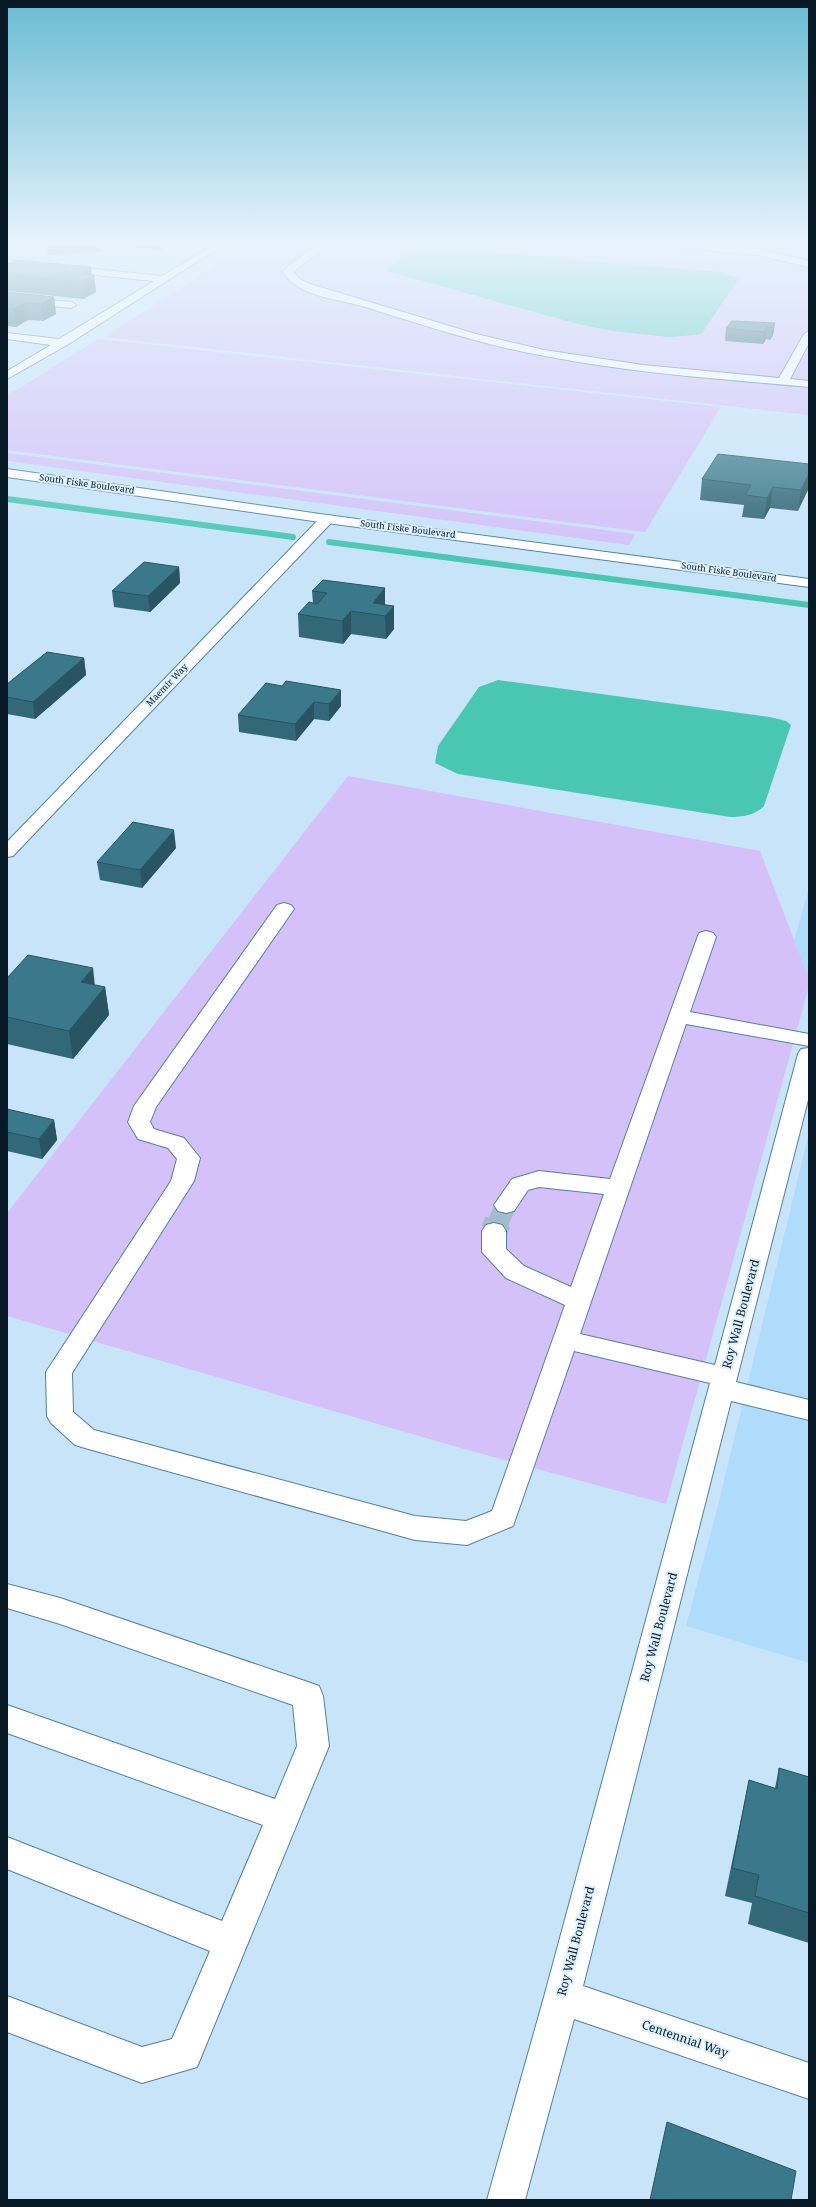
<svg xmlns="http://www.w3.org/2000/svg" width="816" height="2207" viewBox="0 0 816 2207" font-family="'Noto Serif',serif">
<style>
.built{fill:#b0dcfc}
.green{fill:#d4c1f9}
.water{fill:#4ac7b3}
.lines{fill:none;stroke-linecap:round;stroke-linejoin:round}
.stream{stroke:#4ac7b3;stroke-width:6}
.minor-tunnel-far1{stroke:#a1bccf;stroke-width:21;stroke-dasharray:21 10;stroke-linecap:butt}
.minor-tunnel{stroke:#a1bccf;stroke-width:27;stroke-dasharray:27 14;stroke-linecap:butt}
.minor-casing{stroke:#5280a0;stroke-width:2}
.major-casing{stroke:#5280a0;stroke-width:2}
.minor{fill:#fff;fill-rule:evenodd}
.major{fill:#fff;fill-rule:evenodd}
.wall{fill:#326878}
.shaded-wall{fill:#295562}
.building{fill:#3a798c;stroke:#295562}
.labels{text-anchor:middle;stroke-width:4;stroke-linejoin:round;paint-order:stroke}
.far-street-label{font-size:9px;fill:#071a26;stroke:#dcf0fe}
.near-street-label{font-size:12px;fill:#071a26;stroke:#dcf0fe}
</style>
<rect width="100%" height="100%" fill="#c7e4f9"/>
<path class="built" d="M809,888V979L794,941Z
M809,1133V1663L686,1626L715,1517Z"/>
<path class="green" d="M248,245H809V415L104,337Z
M98,339L721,407L645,532L7,450V396Z
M7,453L635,534L629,545L7,461Z
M348,776L760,851L809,979V986L666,1504L457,1447L7,1316V1213Z"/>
<path class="water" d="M428,247L719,272L737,277L738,280L702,333L697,335L668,337L613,331L578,324L390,272L388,269L409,252Z
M498,680L770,717L786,721L791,725L764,806C756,815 742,817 730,817L458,774L435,763L438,746L479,687Z"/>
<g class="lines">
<path class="stream" d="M7,499L293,537
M329,542L809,605"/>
<path class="minor-tunnel-far1" d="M498,1223L506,1205"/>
<path class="minor-tunnel" d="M494,1231L498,1222"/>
<defs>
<path id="minor" d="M213,245H223L67,345L7,379V371L51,345L7,339V333L59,339L154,281L7,266V260L162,276Z
M318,245H328L293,272L301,280L310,284L476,334L544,350L643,365L779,378L804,334L809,331V343L790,379L809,381V387C721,379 632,373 545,356C483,345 422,325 362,306C337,299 297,296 283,272L288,266Z
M677,245H711L758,249L809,261V267L758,255L681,248Z
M7,296L71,302L76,305L71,308L7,302Z
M327,515L332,516L334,519L332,522L13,856L7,857V842L322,516Z
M284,903L291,905L294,909L156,1107L150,1122L154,1129L184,1138L200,1158L194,1181L72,1373L73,1412L94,1430L415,1516L466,1521L492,1511L565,1305L506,1278L482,1252V1231L486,1225L494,1223L502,1225L506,1231V1249L524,1266L571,1287L604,1194L539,1187L528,1190L514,1211L506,1213L498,1211L494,1205L512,1179L539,1171L610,1179L699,933L706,931L713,933L716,937L690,1012L809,1034V1046L686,1024L580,1334L715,1365L798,1054L801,1049L809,1048V1096L736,1382L809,1400V1420L731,1401L583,1986L809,2063V2099L574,2019L525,2200H487L544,1997L710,1383L574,1351L513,1526L467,1545L415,1540L85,1448L75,1445L51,1423L47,1416L46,1372L171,1181L177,1159L168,1148L138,1139L128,1122L134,1106L277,905Z
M7,1584L60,1598L308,1682L319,1686L323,1696L329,1746L197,2067L142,2083L7,2032V1996L142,2047L172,2039L210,1951L7,1869V1837L222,1921L263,1825L7,1733V1705L275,1799L297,1746L293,1705L60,1624L7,1608Z"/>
<path id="major" d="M7,469L327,515L809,579V587L327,523L7,477Z"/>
</defs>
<use href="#minor" class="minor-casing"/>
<use href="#major" class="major-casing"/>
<use href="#minor" class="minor"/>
<use href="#major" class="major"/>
</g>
<path class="wall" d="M44,245H102V251L49,255Z
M122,245H168L161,250L122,246Z
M91,267L92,275H94L96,292L83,299L7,291V275Z
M7,292L54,297L56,314L43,321L28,320L16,327L7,326Z
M775,323L773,335L770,340L766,339L763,344L725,341L726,328Z
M809,464L798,511L770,508L764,519L742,517L744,505L700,500L702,479Z
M179,567L180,583L150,612L114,607L112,591Z
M385,588V605L394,629L386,639L351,634L343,644L299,637L298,614L313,603L312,591Z
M84,658L86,675L35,719L7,714V684Z
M282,686L341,706L329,721L314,719L296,741L239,732L238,715Z
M176,848L142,888L100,880L97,862Z
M7,978L95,985L105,987L109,1015L73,1059L7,1044Z
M7,1109L54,1120L57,1140L42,1159L7,1151Z
M779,1768L809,1777V1943L748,1924L752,1903L725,1896L749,1780L775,1788Z"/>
<path class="shaded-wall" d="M47,245H102V251L49,255Z
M160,245H168L161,250Z
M91,267L92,276L94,275L96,292L83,299L80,274Z
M54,297L56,314L43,321L41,304Z
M26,302L28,320L16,327L14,309Z
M775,323L773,335L770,340L772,327Z
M767,327L766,339L763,344L764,332Z
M809,473V488L798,511L801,490Z
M773,487L770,508L764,519L767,498Z
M179,567L180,583L150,612L148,596Z
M385,588V611L373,603Z
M394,606V629L386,639L385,616Z
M351,611V634L343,644L342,621Z
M84,658L86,675L35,719L33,702Z
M341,690V706L329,721V704Z
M314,702V719L296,741L295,724Z
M174,830L176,848L142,888L140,870Z
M93,968L96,996L81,982Z
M105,987L109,1015L73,1059L69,1031Z
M54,1120L57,1140L42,1159L39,1139Z"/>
<path class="building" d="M16,260L91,267L80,274L94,275L81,282L7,275V264Z
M7,292L54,297L41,304L26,302L14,309H7Z
M732,321L775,323L772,327H767L764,332L726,328Z
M718,454L809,464V473L801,490L773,487L767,498L745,495L751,485L702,479Z
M144,562L179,567L148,596L112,591Z
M323,580L385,588L373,603L394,606L385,616L351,611L342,621L298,614L309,602L317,604L327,593L312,591Z
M47,652L84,658L33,702L7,697V684Z
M286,681L341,690L329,704L314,702L295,724L238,715L266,683L282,686Z
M133,822L174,830L140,870L97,862Z
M28,955L93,968L81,982L105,987L69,1031L7,1017V978Z
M7,1109L54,1120L39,1139L7,1132Z
M779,1768L809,1777V1913L755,1896L759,1875L732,1868L749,1780L777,1789Z
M667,2122L796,2171L791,2200H650Z"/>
<linearGradient id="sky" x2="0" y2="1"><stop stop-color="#69bcd3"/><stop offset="0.44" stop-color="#e6f3fc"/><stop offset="1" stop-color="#e6f3fc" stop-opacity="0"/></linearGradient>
<rect width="816" height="554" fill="url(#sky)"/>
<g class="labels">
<g class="far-street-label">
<text transform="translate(87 484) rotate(8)" y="3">South Fiske Boulevard</text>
<text transform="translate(408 529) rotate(7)" y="3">South Fiske Boulevard</text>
<text transform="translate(729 572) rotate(8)" y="3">South Fiske Boulevard</text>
<text transform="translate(167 685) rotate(-46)" y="3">Maemir Way</text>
</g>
<g class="near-street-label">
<text transform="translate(741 1314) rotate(-75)" y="4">Roy Wall Boulevard</text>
<text transform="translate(659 1627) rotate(-75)" y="4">Roy Wall Boulevard</text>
<text transform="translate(576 1941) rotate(-75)" y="4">Roy Wall Boulevard</text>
<text transform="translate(685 2039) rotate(19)" y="4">Centennial Way</text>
</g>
</g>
<rect width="816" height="2207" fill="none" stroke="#071a26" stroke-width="16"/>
</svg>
